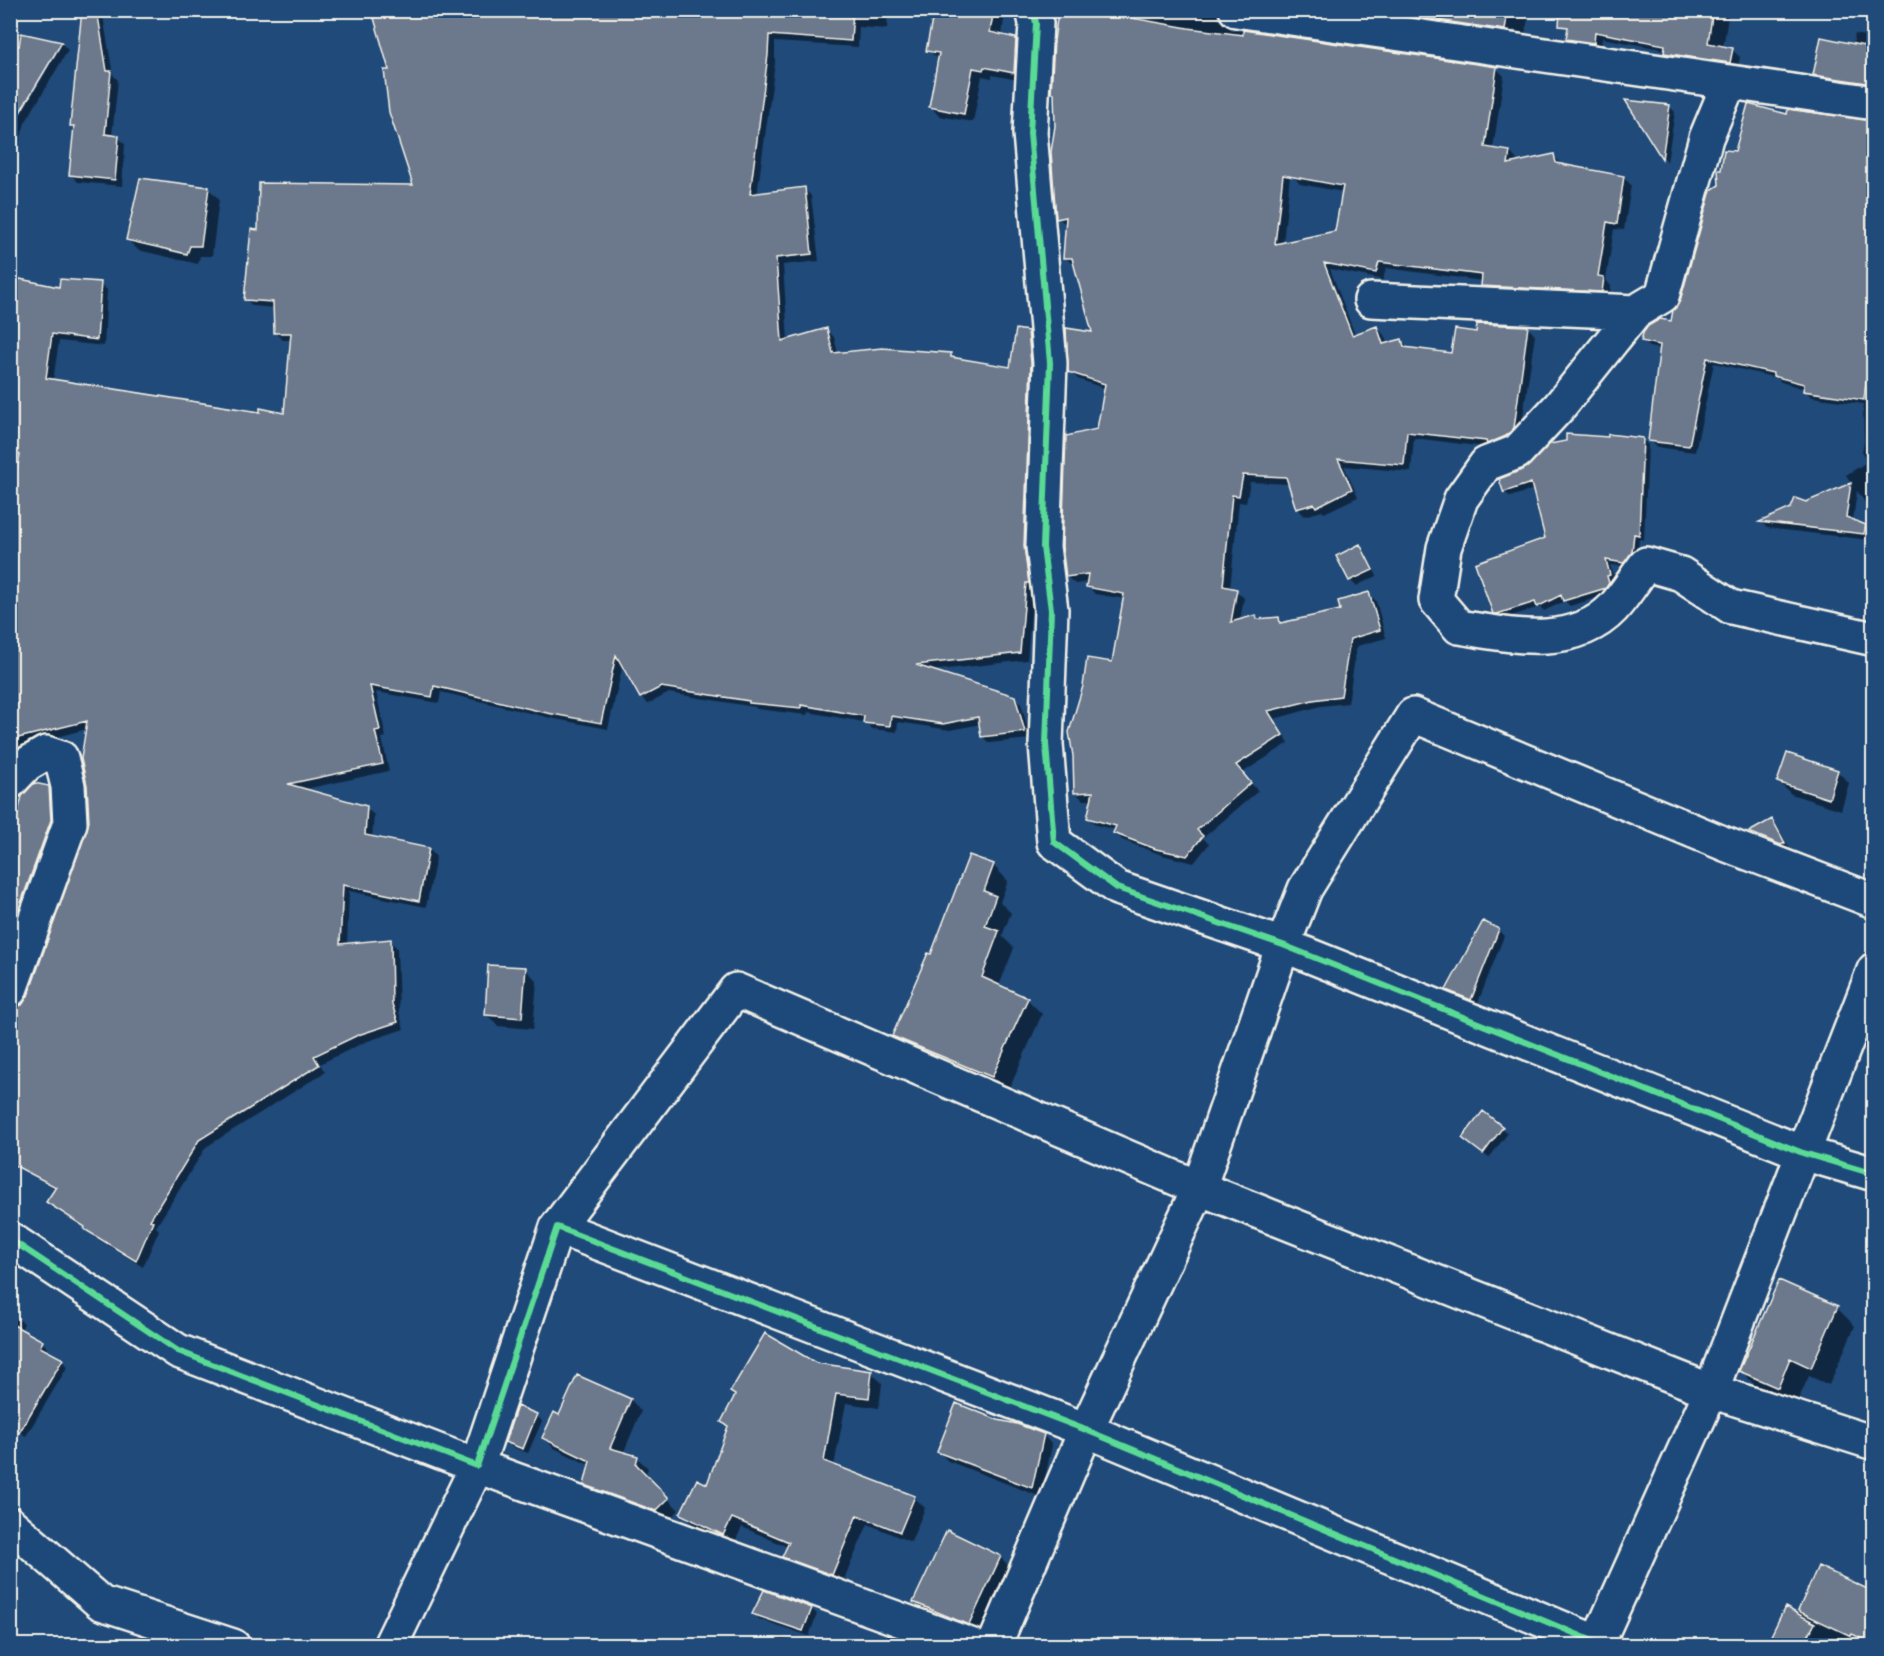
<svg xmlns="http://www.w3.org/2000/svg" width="1884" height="1656" viewBox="0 0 1884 1656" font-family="'Shantell Sans',sans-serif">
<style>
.shadow{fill:#0007;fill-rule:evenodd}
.building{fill:#6c788b;stroke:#f4f1e8;stroke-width:1.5;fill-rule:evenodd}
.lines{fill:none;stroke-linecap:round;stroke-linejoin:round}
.minor-casing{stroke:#f4f1e8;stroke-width:38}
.minor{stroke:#1f4a7a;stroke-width:33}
.cycleway-casing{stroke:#1f4a7a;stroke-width:10}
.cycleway{stroke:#5adb95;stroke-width:6}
</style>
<rect width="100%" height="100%" fill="#1f4a7a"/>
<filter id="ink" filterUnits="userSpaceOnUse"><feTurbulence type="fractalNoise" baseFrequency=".0167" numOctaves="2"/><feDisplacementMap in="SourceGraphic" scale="12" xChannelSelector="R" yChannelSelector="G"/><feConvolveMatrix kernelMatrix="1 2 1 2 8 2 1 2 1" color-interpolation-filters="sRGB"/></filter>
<g filter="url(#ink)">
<path class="shadow" d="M10,10H14L10,24Z
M83,10H102L113,75L118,80L112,136L118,137L125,144L122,186L78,182L71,175L75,129L72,126Z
M375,10H888L887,29L859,27L858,47L775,42V63L757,195L804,188L811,196L819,261L783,265L788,341L827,330L834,337L838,354L950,355L955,359L1011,368L1028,333L1035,340L1033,590L1027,660L930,671L1014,697L1021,704L1031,739L989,743L982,736L981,724L950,730L898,722L897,732L872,729L864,722L808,712L807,715L757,709L755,707L669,693L648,704L641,697L623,664L608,729L555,719L441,692L439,703L376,692L386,737L382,738L389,771L301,790L366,808L374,815L372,838L429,849L436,857L426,907L349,891L347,945L390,941L397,948L399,1012L404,1029L365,1042L320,1064L325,1072L206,1147L156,1227L159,1230L143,1267L93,1236L86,1229L55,1209L48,1202L57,1189L45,1183L38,1176L23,1006L29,997L89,830L87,729L10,749V278L61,289L100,283L107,290L104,346L59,341L53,381L261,413L285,415L292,340H283L275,333V308L253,306L245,299L260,232L415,187L391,71Z
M936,10H1005L1002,36L1016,39L1025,48L1023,81L992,75V78L982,76L973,122L939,116L931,107L939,60L928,50Z
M1087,10H1227L1224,16L1225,25L1232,30L1289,38L1291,165L1283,244L1337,232L1343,192L1300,184L1293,176L1496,68L1504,76L1493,149L1510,152L1517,160L1516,164L1553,155L1562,165L1624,178L1631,185L1624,230L1614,229L1606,280L1611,286L1609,298L1490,293L1483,286V281L1386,268L1383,280L1330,269L1355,335L1377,327L1384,335L1388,344L1402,341L1409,349L1453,355L1477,334L1527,327L1535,335L1520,436L1493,448L1414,438L1411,472L1344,466L1358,497L1324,513L1322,511L1305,516L1298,509L1290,484L1250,482L1246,503L1239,502L1230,589L1236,591L1244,598L1240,621L1256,617L1259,620L1279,618L1284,624L1342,611L1369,594L1376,601L1386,638L1357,646L1348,703L1321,706L1274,719L1289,743L1242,773L1258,791L1203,838L1209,844L1194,863L1162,855L1122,840L1115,832L1116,830L1096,825L1089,818L1093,800H1083L1076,793L1113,664L1125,599L1095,594L1088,586V582L1075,584L1067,577L1106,389L1078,379L1070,371L1094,334L1075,264H1072L1065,257L1067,225L1058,218L1056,96L1053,92Z
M1349,10H1530L1525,33L1513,30L1512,37Z
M1571,10H1729L1723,48L1732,50L1740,57L1737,70L1673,60L1666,53V50L1602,38L1601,50L1575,46L1568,39Z
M1874,19V82L1850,80L1849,86L1822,82L1814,75L1853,45L1855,34L1869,37Z
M10,33L61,43L68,50L25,123L11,171ZM58,46H61L16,122L14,121Z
M1628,101L1670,107L1675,112L1667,162Z
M1788,116L1874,130V502L1867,505L1857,491L1853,520L1866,526L1872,533L1870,540L1767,528L1762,523L1852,484L1846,475L1867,462L1862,452L1864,442L1863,404L1812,397L1805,391V389L1781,382L1777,378L1714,363L1695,452L1656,447L1649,440L1661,349L1649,347L1643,341L1672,322L1681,302L1721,186L1736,152Z
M208,188L219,199L212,256H200L198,264L138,250L127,239Z
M1642,439L1648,445L1644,540L1639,539L1637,558L1630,567L1610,565L1615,581H1612L1614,589L1611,593L1570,606L1565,601L1544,611L1540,607L1501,619L1495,613L1547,538L1534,489L1510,497L1506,493L1501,480Z
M1360,546L1365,552L1377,576L1356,586L1351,581L1338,557Z
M1837,771L1849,783L1841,810L1791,794L1779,782Z
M35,785L48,787L55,795L58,828L10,960V802L16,801Z
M1772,820L1777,826L1790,849L1788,850L1756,837L1751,832Z
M993,865L1008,881L1000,902L1011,913L1002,936L1014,948L999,986L1027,999L1042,1014L1008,1092L909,1051L893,1036L932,956Z
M1498,930L1504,936L1477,1005L1454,995L1448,990Z
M525,969L537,981L533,1029L498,1026L486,1014Z
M1483,1113L1508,1133L1489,1158L1470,1143Z
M1837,1308L1855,1326L1829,1385L1809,1376L1796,1405L1759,1389L1741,1371Z
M10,1314L24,1323L21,1330L42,1342L48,1348L46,1352L62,1361L68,1366L26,1436L10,1427Z
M816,1365L872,1373L882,1383L879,1408L846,1403L834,1466L914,1497L925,1508L911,1542L868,1524L842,1584L794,1567L783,1556L788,1547L742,1527L734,1544L693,1524L682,1514L707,1486L729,1427L723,1421L736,1396L732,1392Z
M577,1377L631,1400L641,1411L623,1454L637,1458L648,1468L645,1476L679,1510L668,1521L596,1495L585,1484L591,1466L554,1448L543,1437L560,1417Z
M536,1415L542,1421L528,1453L512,1447L507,1441Z
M997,1422L1043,1435L1052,1445L1041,1497L948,1461L939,1452Z
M948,1532L1000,1557L1012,1569L981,1636L926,1614L914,1602Z
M1819,1568L1874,1594V1646H1773L1797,1615Z
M811,1609L817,1614L809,1636L759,1619L754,1613Z
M780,1637L811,1646H778Z"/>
<path class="building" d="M82,10H97L107,71H111L105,134L119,136L115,180L69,175L74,126H70Z
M399,10H450L488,16L489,12L516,16L517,10H587L656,15L657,10H853L851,41L769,35L768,55L750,194L805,187L812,254L776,258L782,341L827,328L833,353L882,348L951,353V357L1010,367L1016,329L1028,331L1031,363L1024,546L1029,583H1026L1020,653L916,665L1015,696L1025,732L981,737L978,717L943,724L891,716L890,726L863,723L864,716L801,705V708L749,703V701L661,687L640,698L616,655L601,723L547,713L434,686L432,697L370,686L380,730L375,731L383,764L288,784L367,806L365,835L429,848L419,901L343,885L340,944L391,939L392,1004L398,1022L358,1035L314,1056L319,1065L199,1140L150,1220L153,1221L136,1261L84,1229L85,1227L46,1202L56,1187L10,1163V1008L22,1005L28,996L89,822L87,785L81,759L87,721L10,740V496L20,455L10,450V277L59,287L60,279L101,282L97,340L52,334L46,378L260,412V408L284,413L291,333H274L273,302L244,300L251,229L258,230L259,183L413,185L389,112L384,70H389L374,18Z
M934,10H965L993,15L990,32L1016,38L1014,73L984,67L983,70L973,68L964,114L929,107L939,53L926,51Z
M1085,10H1117L1115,15L1188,28L1243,35V30L1497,67L1485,147L1510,151L1508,164L1554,154L1556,163L1624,176L1617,224L1607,222L1598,276L1604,277L1602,292L1481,286L1482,275L1379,262L1376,273L1324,263L1352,335L1377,326L1383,344L1402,339L1404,347L1451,353L1455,329L1476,332L1477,324L1528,326L1514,428L1506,436L1487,444L1486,441L1407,432L1404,465L1338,459L1352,489L1316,507L1314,504L1296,509L1286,477L1243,475L1239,496L1232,495L1223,586L1237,589L1231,622L1256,615L1257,619L1279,617L1280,623L1340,610L1338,601L1369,592L1380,630L1350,639L1341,696L1313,700L1268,711L1283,735L1236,765L1251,783L1197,830L1203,836L1187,856L1156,849L1113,833L1116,826L1087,818L1093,792L1074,793L1073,756L1069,732L1083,686L1087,658L1112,662L1124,594L1086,587L1088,574L1066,577L1062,546L1066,436L1097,429L1105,384L1068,372L1066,328L1092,332L1072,258H1063L1066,217L1056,219L1051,152L1055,126L1054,93H1051L1054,41L1058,12L1083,16ZM1283,175L1343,186L1335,231L1275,244Z
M1369,10H1508L1505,30Z
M1560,10H1713L1708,43L1733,48L1730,63L1664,53L1665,45L1595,32L1594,43L1566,39L1568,27L1559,26Z
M21,33L62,42L10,129V44L19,46Z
M1821,37L1874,48V84L1813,75Z
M1625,100L1670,105L1662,159Z
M1748,104L1787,114L1788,109L1874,121V348H1870L1864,400L1803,391L1804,384L1773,376V373L1707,358L1689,446L1648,441L1660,345L1641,341L1643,333L1648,326L1660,319L1671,321L1673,310L1680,301L1711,190L1719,185L1718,170H1721L1724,150L1735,151Z
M140,178L209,187L201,246H190L187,254L126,240Z
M1566,434L1608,437V434L1643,438L1639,535L1634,534L1632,552L1624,563L1606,560L1610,575L1607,576L1609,583L1606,588L1563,601L1561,595L1537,607L1535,602L1497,614H1493L1475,563L1545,538L1531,483L1504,492V494L1499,479L1524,469L1550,444L1566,441Z
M1851,483L1846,517L1866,525L1864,534L1759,522L1791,508L1795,498L1806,502Z
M1360,544L1373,570L1349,581L1336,556Z
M1787,753L1838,770L1829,799L1777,782Z
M34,783L49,786L51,820L10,933V815L17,816L22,796Z
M1772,819L1785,843L1781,845L1749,832Z
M969,855L994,864L984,891L996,896L985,926L999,931L982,977L1028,998L992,1077L892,1036L928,953L931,954Z
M1483,921L1499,929L1471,1000L1446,990Z
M488,965L526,967L522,1018L485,1015Z
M1483,1111L1503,1127L1483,1154L1462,1138Z
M1779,1280L1838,1306L1811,1368L1790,1358L1778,1388L1739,1371Z
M10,1323L43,1341L40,1347L63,1359L10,1448Z
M765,1333L816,1363L872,1371L869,1398L836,1394L824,1461L915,1496L900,1532L857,1515L832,1575L782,1557L789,1542L732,1518L723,1535L680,1514L697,1479L707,1484L728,1426L721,1422L735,1395L730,1392Z
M577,1375L631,1399L610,1448L638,1456L636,1464L669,1498L656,1511L584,1485L590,1461L542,1438L554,1412L559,1415Z
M956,1403L998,1420L1017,1424L1044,1434L1032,1488L937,1452Z
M517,1406L537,1414L523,1449L505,1442Z
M947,1530L1001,1556L969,1625L913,1602Z
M1818,1566L1874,1592V1644L1852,1634L1851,1636L1798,1611Z
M764,1590L812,1608L803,1631L752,1614Z
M1785,1607L1815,1623L1803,1646H1766Z"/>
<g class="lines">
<defs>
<path id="minor" d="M1033,10L1036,23L1030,133L1050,363L1043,547L1051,610L1046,744L1054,842L1117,888L1283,945L1803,1153L1874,1174
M1236,10L1874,103
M1729,83L1706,138L1662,296L1635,312L1559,407L1517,452L1486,464L1461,499L1444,548L1436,600L1459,627C1509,635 1573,650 1613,608C1625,595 1635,578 1646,564L1681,574L1731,607L1874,639
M1371,300L1635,312
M10,782L27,764L46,753L61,758L68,786L70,823L10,990
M557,1227L736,990L1199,1188L1711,1391L1874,1443
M10,1239L178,1351L477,1466L557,1227L1086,1430L1605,1646
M10,1524L101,1603L233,1646
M390,1646L477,1466L973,1646
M994,1646L1086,1430L1199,1188L1283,945L1305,889L1413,715L1725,844L1874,901
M1596,1646L1711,1391L1874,970"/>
</defs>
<use href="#minor" class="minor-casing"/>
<use href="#minor" class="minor"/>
<defs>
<path id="cycleway" d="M1033,10L1036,23L1030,133L1050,363L1043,547L1051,610L1046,744L1054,842L1117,888L1283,945L1803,1153L1874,1174
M10,1239L178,1351L477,1466L557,1227L1086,1430L1605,1646"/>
</defs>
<use href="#cycleway" class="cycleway-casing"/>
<use href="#cycleway" class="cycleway"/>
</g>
</g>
<rect width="1884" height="1656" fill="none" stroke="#1f4a7a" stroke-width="36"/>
<rect x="18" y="18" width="1848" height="1620" fill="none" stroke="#f4f1e8" stroke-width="2" filter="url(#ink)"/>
</svg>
